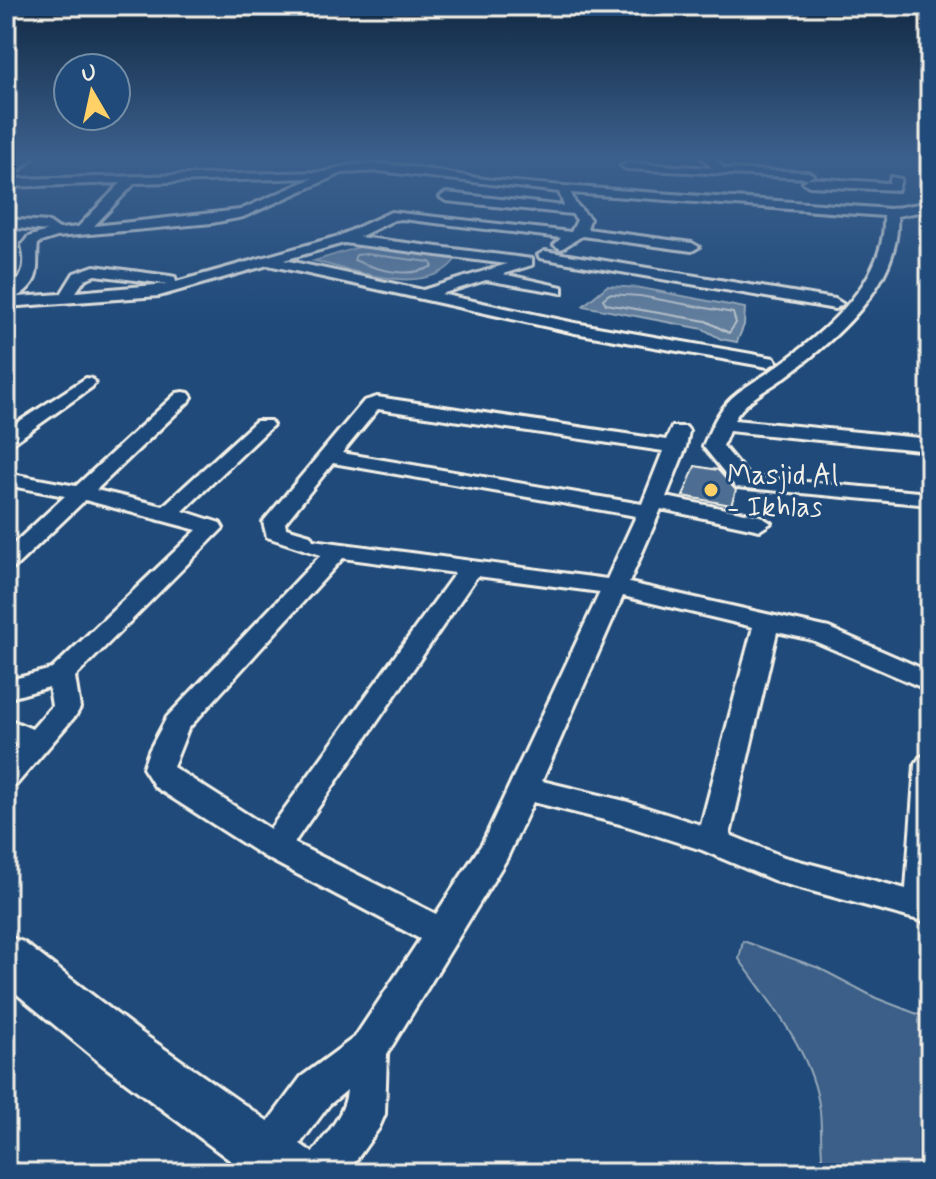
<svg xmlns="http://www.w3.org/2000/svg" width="936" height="1179" viewBox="0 0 936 1179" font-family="Mynerve,sans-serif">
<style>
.green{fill:#3a5f88;stroke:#97a8b8;stroke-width:2}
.water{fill:#627e9d;stroke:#9cacbb;stroke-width:2}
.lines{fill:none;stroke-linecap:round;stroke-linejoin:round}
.shore{stroke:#bac3ca;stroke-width:2}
.building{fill:#4d6e92;stroke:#f4f1e8;stroke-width:2}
.street-casing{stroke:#f4f1e8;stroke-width:6}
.secondary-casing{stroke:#f4f1e8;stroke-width:6}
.street{fill:#1f4a7a;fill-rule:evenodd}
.secondary{fill:#1f4a7a;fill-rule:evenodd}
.poi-dot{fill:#ffd166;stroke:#1f4a7a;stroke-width:3}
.labels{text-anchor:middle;stroke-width:6;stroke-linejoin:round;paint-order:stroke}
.poi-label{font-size:28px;fill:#f4f1e8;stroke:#1f4a7a;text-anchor:start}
</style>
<rect width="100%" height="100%" fill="#1f4a7a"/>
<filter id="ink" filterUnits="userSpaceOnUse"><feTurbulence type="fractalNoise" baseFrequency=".0125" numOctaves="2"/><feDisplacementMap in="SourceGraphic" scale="16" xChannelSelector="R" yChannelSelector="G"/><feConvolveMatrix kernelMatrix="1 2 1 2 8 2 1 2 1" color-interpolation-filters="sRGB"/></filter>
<g filter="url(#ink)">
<path class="green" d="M743,941L819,968L876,998L930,1019V1173H824C820,1152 822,1132 820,1111C813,1053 772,1005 739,959Z"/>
<path class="water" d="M366,245L448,256L455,260C426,298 353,270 314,261Z
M607,286L641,288L745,308L744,325L737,342L721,339L703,329L583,306Z"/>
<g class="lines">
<path class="shore" d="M366,254L430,262L433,266C408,279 378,270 354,260L356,255Z
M609,294L640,296L733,313L736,323L729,333L706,321L606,304L603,299Z"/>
</g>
<path class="building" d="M695,466L718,470L736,490L731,505L683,496Z"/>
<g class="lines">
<defs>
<path id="street" d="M21,158H33L10,179L325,172C371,152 445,175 494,180C626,192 758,199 890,209L930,202V210L897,216C902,283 835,340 785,377C767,390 745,400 734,420L930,439V451L729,431L723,446L749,477L930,493V505L736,487L703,446C710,431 716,415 727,403C739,389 757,381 772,370C821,335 887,282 884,216L571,193L575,203L590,219L587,229L692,243L699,247L692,251L582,236L561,249L554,245L561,238L402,219L394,220L359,237L532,259V265L503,274L562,287V293L486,280L441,294L575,323L774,358L777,362L768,367L575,333L268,265L159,296L6,307V290C24,280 27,265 22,245L28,237L47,231L6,227V219L49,222L59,229L78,227L121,183L6,187V171ZM379,171L559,192L564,206L446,193L440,197L446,201L572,214L577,220L571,232L391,212L339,236L176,282L175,277L170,276L94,266L74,273L61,294L17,297C44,280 35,267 38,243L57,237L212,223L243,217L342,173ZM313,178L240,210L94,226L135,183ZM344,243L507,264L423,290L284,260ZM95,275L167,284L76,292L85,279Z
M702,158H714L725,169L808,172L814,175L808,178L627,169L621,166L627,163L712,168Z
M891,177L901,179L898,190L809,186L803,182L809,178L889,183Z
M545,251L835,299L843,304L835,309L540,258L538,255Z
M86,378L92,379L95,383L92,387L13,443L6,445V430Z
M183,392L189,393L192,397L189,401L96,490L163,506L256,421H270L273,425L183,511L220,523L223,528L75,677L80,708L76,715L16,785L6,788V757L17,745L6,740V718L32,729L52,706L49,687L6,699V681L52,669L197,530L85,500L14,568L6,570V551L65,496L6,485V473L76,486L177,393Z
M377,397L666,440L672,427H686L689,431L686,447L666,497L760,516L771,523L760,530L661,509L629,583L829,628L930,672V691L812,640L777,632L730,835L784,857L906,889L915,765L920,757L930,754V923L778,882L702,850L624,825L533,802L506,860L387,1054L385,1114L379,1128L347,1173H301C313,1144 345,1122 347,1090L329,1105L283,1167L268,1173L255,1167L249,1153L255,1139L301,1077L355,1037L420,939L263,856L155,787L143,768L149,751L167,717L321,555L267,537L263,522L364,401ZM378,409L663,451L642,504L342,453ZM333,463L636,516L607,579L313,540L310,535L286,528L285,523ZM343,558L455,573L270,829L173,767L188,729ZM477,576L600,592L482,844L436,914L294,843ZM623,596L753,627L701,825L625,801L542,781Z"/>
<path id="secondary" d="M6,936L23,942L139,1031L313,1153L321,1173H247L103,1065L6,985Z"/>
</defs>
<use href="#street" class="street-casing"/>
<use href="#secondary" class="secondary-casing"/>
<use href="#street" class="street"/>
<use href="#secondary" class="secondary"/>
</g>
</g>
<linearGradient id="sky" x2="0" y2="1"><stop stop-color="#112943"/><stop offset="0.49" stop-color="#3c608d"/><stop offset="1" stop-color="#3c608d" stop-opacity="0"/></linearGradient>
<rect width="936" height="323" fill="url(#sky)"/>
<circle class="poi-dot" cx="711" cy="490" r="8"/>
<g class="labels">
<g class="poi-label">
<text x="727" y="484">Masjid Al<tspan x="727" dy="32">- Ikhlas</tspan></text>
</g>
</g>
<rect width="936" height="1179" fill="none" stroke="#1f4a7a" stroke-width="32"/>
<rect x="16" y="16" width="904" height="1147" fill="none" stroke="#f4f1e8" stroke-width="3" filter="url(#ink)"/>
<g transform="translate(92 92) rotate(351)"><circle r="38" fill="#1f4a7a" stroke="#748da6" stroke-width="2"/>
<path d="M0-6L14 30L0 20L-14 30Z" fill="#ffd166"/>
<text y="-12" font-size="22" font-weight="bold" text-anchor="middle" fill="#f4f1e8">U</text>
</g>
</svg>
